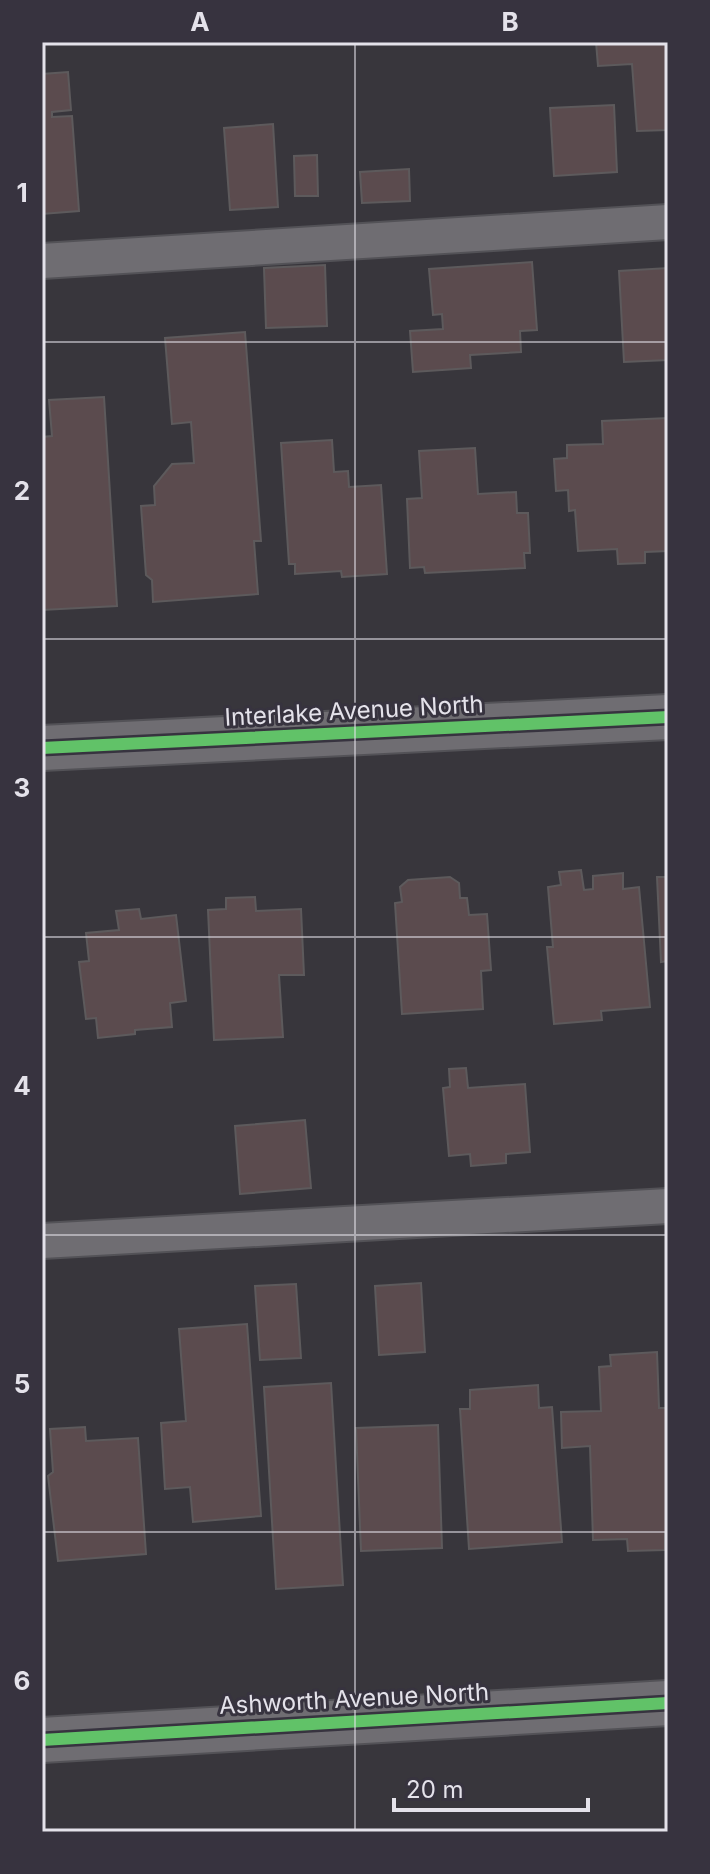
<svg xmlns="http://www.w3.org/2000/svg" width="710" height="1874" viewBox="0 0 710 1874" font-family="Inter,sans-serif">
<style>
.building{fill:#5b4b4e;stroke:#5d5a5c;stroke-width:2}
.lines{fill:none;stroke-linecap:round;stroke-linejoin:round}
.lane-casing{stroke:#535257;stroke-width:38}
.street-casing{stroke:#535257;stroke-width:48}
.lane{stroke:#6f6d72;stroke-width:34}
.street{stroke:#6f6d72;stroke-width:44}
.cycleway-casing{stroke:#37333f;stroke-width:17}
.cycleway{stroke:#61c268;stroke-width:12}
.grid{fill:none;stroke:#e4e2ea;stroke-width:2;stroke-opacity:0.55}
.labels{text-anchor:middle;stroke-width:6;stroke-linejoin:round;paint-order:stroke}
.street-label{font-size:24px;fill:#e4e2ea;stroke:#37333f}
.neatline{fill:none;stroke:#e4e2ea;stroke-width:3}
.grid-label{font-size:26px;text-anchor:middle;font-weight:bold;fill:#e4e2ea}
</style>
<rect width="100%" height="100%" fill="#38363c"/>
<path class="building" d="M596,42H668V130L637,131L632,64L598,66Z
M68,72L71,110L52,112V117L72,116L79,211L42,214V74Z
M614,105L617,172L554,176L550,108Z
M273,124L278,207L230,210L224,128Z
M317,155L318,196H295L294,156Z
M409,169L410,201L362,203L360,172Z
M532,262L537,330L520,331L521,352L470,355L471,368L413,372L410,331L443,329L442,314L433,315L429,269Z
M325,265L327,326L266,328L264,268Z
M668,268V360L624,362L619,271Z
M245,332L261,541H254L258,594L153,602L152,580L146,575L141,506L155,505L154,486L172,464L194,463L191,422L172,424L165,338Z
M104,397L117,606L42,610V437L52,436L49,400Z
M668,418V551L645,552V563L618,564L617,549L578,551L575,510L569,511L568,490L556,491L554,459L567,458V445L603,444L602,421Z
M332,440L334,472L348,471L349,487L381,485L387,574L342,577L341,571L295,574V564H289L281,443Z
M475,448L478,494L516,492L517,513H528L530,553H524L525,568L425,573L424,567L410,568L407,499L422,498L419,451Z
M581,870L584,890L593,889V876L623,873V889L639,887L650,1007L601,1011L602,1020L554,1024L547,947H553L548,887L561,885L559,872Z
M450,877L459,883L460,898H467L469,915L487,914L491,970L481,971L483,1009L402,1014L395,903L402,902L400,887L408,880Z
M657,877H668V961L661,962Z
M255,897L256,911L301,909L304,975H279L283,1037L214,1040L208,910L226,909V898Z
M139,909L141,919L176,915L186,1001L170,1003L172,1027L135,1030V1034L98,1038L96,1018L86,1019L79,962L89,961L86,933L119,930L116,911Z
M466,1068L468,1088L525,1084L530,1152L506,1154V1163L471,1166L470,1154L449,1156L443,1088L450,1087L449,1069Z
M305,1120L311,1188L240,1194L235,1126Z
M421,1283L425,1352L379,1355L375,1286Z
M296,1284L301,1358L260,1360L255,1286Z
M247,1324L261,1516L193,1522L190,1487L165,1489L161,1423L186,1421L179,1329Z
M657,1352L659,1408H668V1534H665V1550L628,1551L627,1539L593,1540L590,1446L562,1448L561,1412L601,1411L599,1367L611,1366L610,1355Z
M331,1383L343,1585L276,1589L264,1387Z
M538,1385L539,1408L552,1407L562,1542L469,1549L460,1409H470V1390Z
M438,1425L442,1548L361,1551L356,1428Z
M85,1427L86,1441L138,1438L146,1554L58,1561L48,1476L53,1472L50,1429Z"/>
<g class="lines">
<defs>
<path id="lane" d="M42,261L668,222
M42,1241L668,1206"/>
<path id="street" d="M42,748L668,717
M42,1740L668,1703"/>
</defs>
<use href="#lane" class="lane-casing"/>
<use href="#street" class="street-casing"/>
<use href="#lane" class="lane"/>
<use href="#street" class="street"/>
<defs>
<path id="cycleway" d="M42,748L668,717
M42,1740L668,1703"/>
</defs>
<use href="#cycleway" class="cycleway-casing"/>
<use href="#cycleway" class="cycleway"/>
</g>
<path class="grid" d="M355,42V1832M42,342H668M42,639H668M42,937H668M42,1235H668M42,1532H668"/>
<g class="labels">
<g class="street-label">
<text transform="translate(354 711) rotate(-3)" y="8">Interlake Avenue North</text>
<text transform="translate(354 1699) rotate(-3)" y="8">Ashworth Avenue North</text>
</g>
</g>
<rect width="710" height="1874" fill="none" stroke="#37333f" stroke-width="88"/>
<path d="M394 1798v12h194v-12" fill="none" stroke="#e4e2ea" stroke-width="4"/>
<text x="406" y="1798" font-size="24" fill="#e4e2ea" stroke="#37333f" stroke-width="6" paint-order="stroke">20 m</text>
<rect x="44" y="44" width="622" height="1786" class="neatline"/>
<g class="grid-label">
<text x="200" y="31">A</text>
<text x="510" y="31">B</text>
<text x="22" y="202">1</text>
<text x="22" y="500">2</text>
<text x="22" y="797">3</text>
<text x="22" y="1095">4</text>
<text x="22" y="1393">5</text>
<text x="22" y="1690">6</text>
</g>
</svg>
